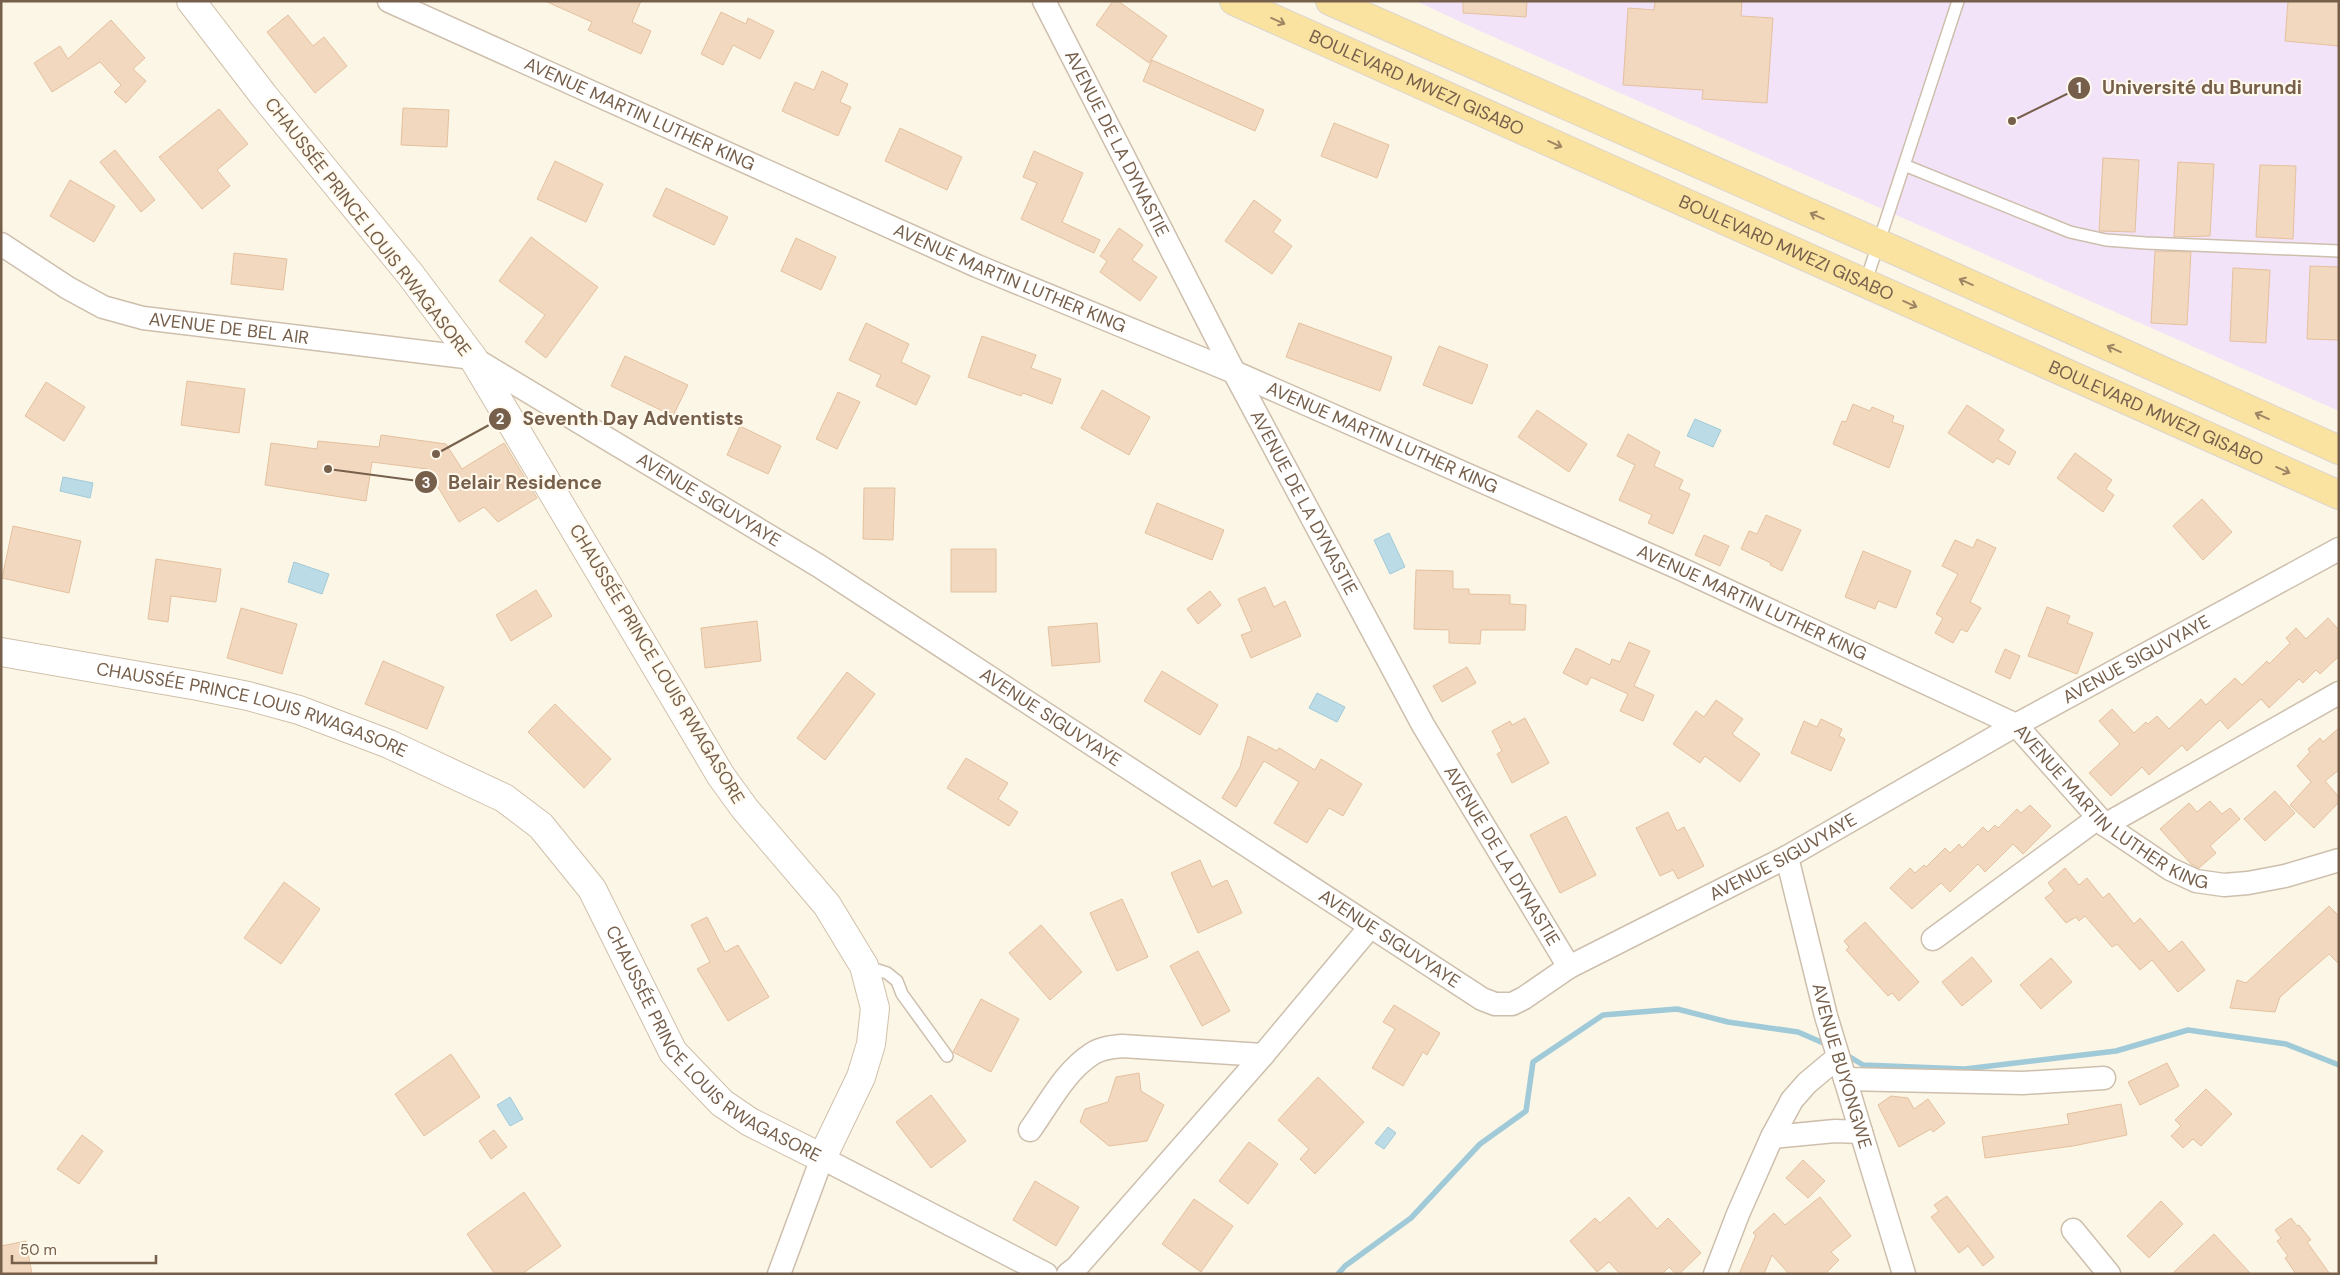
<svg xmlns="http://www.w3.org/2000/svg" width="2340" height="1275" viewBox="0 0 2340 1275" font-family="'DM Sans',sans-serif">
<rect width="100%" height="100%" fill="#fcf6e7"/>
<!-- education -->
<path fill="#f3e3f9" d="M1416,1H2339V411L1480,31Z"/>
<!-- water -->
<path fill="#bbdbe6" stroke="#a1cad8" d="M1695,419L1721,430L1713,447L1687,436Z
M63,477L93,483L90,498L60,491Z
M1389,533L1405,567L1390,574L1374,540Z
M294,562L329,574L322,594L288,582Z
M1317,693L1345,707L1337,722L1309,708Z
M510,1097L523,1119L510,1126L497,1105Z
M1388,1127L1396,1133L1384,1149L1375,1143Z"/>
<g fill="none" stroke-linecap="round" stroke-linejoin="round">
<!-- stream -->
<path stroke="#a1cad8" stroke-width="5.5" d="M1845,1054L1863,1065L1965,1069L2116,1051L2188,1030L2286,1044L2339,1065
M1338,1274L1345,1266L1411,1218L1480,1144L1526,1111L1533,1062L1603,1015L1677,1009L1728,1022L1798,1032L1828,1045"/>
</g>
<!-- building -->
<path fill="#f2d8be" stroke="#e4c19f" d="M545,1H641L632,22L651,31L641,54L588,30L592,22Z
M1113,1H1118L1167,36L1149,63L1096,25Z
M1463,1H1527L1526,17L1463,13Z
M1655,1H1742L1741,16L1773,18L1767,103L1702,99L1703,90L1623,85L1628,8L1654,10Z
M2288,1H2339V46L2285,41Z
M721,12L746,24L748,18L774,31L760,59L733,45L723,65L701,54Z
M288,15L313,46L324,37L347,66L315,93L267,32Z
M111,20L145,58L133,69L146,81L126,103L114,92L121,85L100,62L52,92L34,63L60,46L68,59Z
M1152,60L1264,110L1255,131L1143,81Z
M822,71L848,84L840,102L851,107L838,136L782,111L795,82L814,90Z
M403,108L449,110L447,147L401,145Z
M219,109L248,144L217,170L230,186L202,209L159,157Z
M1334,123L1389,145L1377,178L1321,156Z
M900,128L962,157L947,190L885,161Z
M115,150L155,200L141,212L100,162Z
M1034,151L1083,173L1062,222L1100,240L1094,253L1021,219L1037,183L1023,177Z
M2103,158L2139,160L2135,232L2099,231Z
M555,161L603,184L586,222L537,199Z
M2178,162L2214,164L2210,236L2174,237Z
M2260,165L2296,166L2293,239L2256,237Z
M70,180L115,206L94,242L50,216Z
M666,188L728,217L714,245L653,216Z
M1254,200L1281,220L1273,232L1292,246L1272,274L1225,241Z
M1119,228L1143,245L1132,260L1157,277L1140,301L1100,272L1107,261L1100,256Z
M531,237L598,287L546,358L525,342L545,315L499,281Z
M796,238L836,257L821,290L781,271Z
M2155,251L2191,252L2187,325L2151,323Z
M234,253L287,259L283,290L231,284Z
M2310,266L2339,267V340L2307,339Z
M2233,268L2270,270L2266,343L2230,341Z
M866,323L909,344L901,362L930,376L916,405L876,386L881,375L849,360Z
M1299,323L1392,357L1380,391L1286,357Z
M982,336L1036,355L1031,368L1061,379L1052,404L1023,393L1021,396L968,377Z
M1439,346L1488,365L1472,404L1423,385Z
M625,356L688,385L673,416L611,386Z
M187,381L245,389L239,433L181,425Z
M46,382L85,407L64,441L25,416Z
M1102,390L1150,417L1129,455L1081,428Z
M838,392L860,402L837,449L816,439Z
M1853,404L1870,411L1872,407L1894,416L1892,422L1904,426L1889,468L1833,444L1842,421L1846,422Z
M1967,405L2004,430L1998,440L2016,452L2009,465L1997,458L1993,463L1948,433Z
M1537,410L1587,444L1569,472L1518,437Z
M740,426L781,446L768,474L727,455Z
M1628,434L1660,452L1654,466L1683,480L1679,489L1690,494L1673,534L1648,523L1652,515L1619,500L1635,465L1617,456Z
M381,435L446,444L462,469L504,443L537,498L498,522L484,507L459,522L427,469L372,462L366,501L265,485L271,443L317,449L318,441L379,447Z
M2075,453L2112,480L2106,489L2114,495L2103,512L2057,478Z
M864,488H895L893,540L863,539Z
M2202,499L2232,532L2203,560L2173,526Z
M1157,503L1224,530L1212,560L1145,533Z
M1766,515L1801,530L1782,571L1770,565L1771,563L1741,549L1749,531L1757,534Z
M13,526L81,541L69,593L2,578Z
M1704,535L1729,546L1720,566L1695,555Z
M1977,539L1996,548L1970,602L1981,608L1967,632L1961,629L1953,643L1935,633L1943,618L1936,614L1958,574L1942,566L1955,540L1973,548Z
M951,549H996V592H951Z
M1863,551L1911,571L1896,608L1878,601L1875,609L1845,597Z
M156,559L221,569L216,602L171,596L168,622L148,619Z
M1416,570L1453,571V589H1469V594L1510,595V604L1526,605L1525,630H1481L1480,644L1449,643V630L1414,629Z
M1265,587L1274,607L1285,601L1301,636L1251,658L1241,635L1252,631L1238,599Z
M536,590L552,616L511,641L496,615Z
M1210,591L1221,605L1198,624L1187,609Z
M2047,607L2070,616L2067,623L2093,633L2077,674L2028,656Z
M241,608L297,624L282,674L227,658Z
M2328,618L2339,630V656L2320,674L2316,670L2303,683L2299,679L2269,708L2261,699L2228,729L2220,720L2187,751L2182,745L2149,775L2142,767L2111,796L2089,773L2120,744L2099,721L2112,709L2134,733L2146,722L2148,724L2157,716L2169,729L2201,699L2206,705L2235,678L2242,685L2267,661L2269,664L2290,643L2286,638L2296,628L2306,639Z
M757,621L761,661L705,668L701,628Z
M1097,623L1100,662L1052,666L1048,627Z
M1629,642L1650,651L1634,686L1654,695L1643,721L1620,711L1628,694L1591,677L1587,685L1563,673L1576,648L1610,665L1612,659L1620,662Z
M2005,649L2020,656L2010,679L1995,672Z
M383,661L444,687L427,729L365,704Z
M1467,667L1476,683L1442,702L1433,686Z
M1162,671L1218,705L1200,735L1144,701Z
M847,672L875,694L825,760L797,738Z
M1716,700L1743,719L1732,734L1760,754L1740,782L1705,756L1700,763L1673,744L1696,711L1704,717Z
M555,704L611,759L584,788L528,732Z
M1525,718L1549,763L1512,783L1497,754L1502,751L1492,731L1510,721L1512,725Z
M1821,719L1842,729L1839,736L1845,739L1831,771L1791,753L1804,721L1817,727Z
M2339,728V770L2325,781L2339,797V802L2314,828L2290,805L2311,782L2297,766L2310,752L2308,749L2320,738L2323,742Z
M1248,736L1277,751L1279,748L1315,770L1321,759L1362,784L1343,816L1329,808L1307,843L1274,823L1299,782L1264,761L1236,807L1222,798L1240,767Z
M966,758L1008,783L998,799L1018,812L1009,826L947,788Z
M2275,791L2295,813L2265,841L2244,819Z
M2210,801L2222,814L2230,808L2240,819L2210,846L2216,853L2199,868L2191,864L2160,829L2189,803L2197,812Z
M2030,805L2051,826L2023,854L2013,844L1985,872L1978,864L1950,892L1941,883L1912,909L1890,888L1910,868L1915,873L1924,865L1926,867L1945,848L1950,853L1959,844L1962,848L1983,827L1988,832L1995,825L1998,828L2017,809L2021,813Z
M1668,812L1677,831L1684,827L1704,866L1678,879L1673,870L1660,876L1636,828Z
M1566,816L1596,875L1560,893L1530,835Z
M1200,860L1212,887L1227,880L1242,913L1198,933L1171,873Z
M2065,868L2079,885L2087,878L2103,898L2109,893L2134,924L2140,918L2169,952L2182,941L2205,970L2178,992L2152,960L2140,970L2117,944L2112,947L2085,916L2079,921L2076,917L2066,923L2045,898L2054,891L2048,883Z
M284,882L320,909L281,964L244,938Z
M1122,899L1148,957L1117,971L1090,913Z
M2329,906L2339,916V964L2329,954L2280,997L2275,1012L2230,1008L2237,980L2246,983Z
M707,917L725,952L738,945L769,997L728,1021L697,969L710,962L691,925Z
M1865,922L1919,982L1899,1001L1892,993L1888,996L1846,950L1849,947L1844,941Z
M1041,925L1082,972L1050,1000L1009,953Z
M1198,951L1230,1011L1202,1026L1170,966Z
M1972,957L1992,981L1962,1006L1942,982Z
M2051,958L2072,982L2041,1009L2020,985Z
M981,999L1019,1019L991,1072L953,1052Z
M1394,1005L1440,1033L1427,1055L1423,1052L1403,1086L1372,1068L1395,1029L1383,1022Z
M451,1054L480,1097L424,1136L395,1094Z
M2167,1063L2179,1086L2140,1105L2128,1082Z
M1139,1073L1141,1091L1164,1105L1147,1141L1109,1146L1080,1122L1085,1109L1108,1102L1116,1077Z
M1318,1077L1364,1122L1315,1174L1300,1159L1309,1149L1278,1120Z
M2206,1089L2232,1114L2201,1146L2193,1139L2183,1148L2171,1136L2181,1126L2175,1120Z
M931,1095L966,1141L931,1168L896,1122Z
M1891,1096L1908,1098L1914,1109L1928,1099L1945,1123L1933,1132L1931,1129L1899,1147L1878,1105Z
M2121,1104L2127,1135L2073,1146L1985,1158L1982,1137L2069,1124L2067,1114Z
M494,1130L507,1147L491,1159L479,1141Z
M82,1135L103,1151L79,1184L57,1169Z
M1249,1142L1278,1164L1248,1204L1219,1181Z
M1803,1160L1825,1181L1808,1198L1786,1178Z
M1035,1181L1079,1207L1056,1246L1013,1220Z
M524,1192L561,1246L522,1274H495L467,1234Z
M1947,1196L1994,1257L1983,1266L1968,1246L1959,1253L1931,1217L1939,1211L1934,1205Z
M1629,1197L1657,1229L1668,1218L1701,1253L1679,1274H1676L1669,1267L1662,1274H1620L1609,1262L1597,1272L1570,1241L1595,1218L1600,1223Z
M1820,1197L1851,1236L1831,1252L1839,1260L1825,1274H1789L1772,1255L1764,1274H1739L1756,1235L1753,1233L1774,1213L1785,1225Z
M1194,1199L1233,1226L1201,1272L1162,1244Z
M2161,1201L2183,1224L2149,1258L2127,1236Z
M2291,1218L2297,1226L2299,1225L2311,1240L2307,1242L2330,1274H2296L2285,1258L2288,1256L2277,1241L2281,1238L2275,1230Z
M2214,1234L2251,1274H2172Z
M26,1241L32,1274H1V1246Z"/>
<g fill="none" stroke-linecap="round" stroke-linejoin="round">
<defs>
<path id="lane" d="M1904,165L2070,232L2106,240L2146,243L2339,251
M1865,284L1958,1
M865,966L887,973L897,981L902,994L947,1056"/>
<g id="street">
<path id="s1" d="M389,1L977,266L1234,372L1681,569L2016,725L2105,825L2170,869L2196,881L2224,885L2248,883L2285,876L2339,860"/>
<path id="s2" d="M1044,1L1234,372L1423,725L1569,967"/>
<path id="s3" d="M1,244L68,288L103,307L143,318L473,358L819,566L1482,999L1495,1004H1512L1524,998L1569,967L1787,857L2016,725L2339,549"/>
<path d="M2105,825L2339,693"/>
<path id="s4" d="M1787,857L1826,1016L1904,1274"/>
<path d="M1933,939L2098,818"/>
<path d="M1845,1079L2023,1083L2104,1078"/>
<path d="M1030,1130C1048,1105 1065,1071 1092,1054C1100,1048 1111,1047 1122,1046L1263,1055"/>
<path d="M1772,1137L1835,1131L1861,1132"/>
<path d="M2073,1230L2109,1274"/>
<path d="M779,1274L822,1158L1046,1274"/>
<path d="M1068,1274L1076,1268L1263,1055L1370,927"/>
<path d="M1715,1274L1738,1214L1772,1137L1792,1100L1807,1083L1838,1057"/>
</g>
<g id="secondary">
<path id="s5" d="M1,652L198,686L248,696L299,710L389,744L504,798L541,826L592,889L673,1052L722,1103L750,1122L822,1158L861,1077L871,1044L875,1008L864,966L827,905L745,809L721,776L473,358L410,274L264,96L191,1"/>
</g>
<g id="primary">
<path id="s6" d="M1234,1L2339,495"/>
<path d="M1330,1L1903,254L2339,450"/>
</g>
</defs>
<!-- lane casing -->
<use href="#lane" stroke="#cebfad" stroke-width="14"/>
<!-- street casing -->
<use href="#street" stroke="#cebfad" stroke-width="25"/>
<!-- secondary casing -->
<use href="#secondary" stroke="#d1c0aa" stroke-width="30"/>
<!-- primary casing -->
<use href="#primary" stroke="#dbd5d0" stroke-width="30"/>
<!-- lane -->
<use href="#lane" stroke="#fff" stroke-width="11"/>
<!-- street -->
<use href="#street" stroke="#fff" stroke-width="22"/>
<!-- secondary -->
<use href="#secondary" stroke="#fff" stroke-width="28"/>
<!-- primary -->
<use href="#primary" stroke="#fae2a0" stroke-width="28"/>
</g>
<!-- one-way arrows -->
<defs><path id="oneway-shaft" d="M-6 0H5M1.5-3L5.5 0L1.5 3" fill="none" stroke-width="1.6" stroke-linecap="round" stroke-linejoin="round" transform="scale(1.25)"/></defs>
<g stroke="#9e8664">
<use href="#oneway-shaft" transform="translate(1278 21) rotate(24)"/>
<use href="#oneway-shaft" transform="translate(1555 144) rotate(24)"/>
<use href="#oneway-shaft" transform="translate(1817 216) rotate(-156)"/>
<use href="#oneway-shaft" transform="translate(1966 282) rotate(-156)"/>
<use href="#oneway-shaft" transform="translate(1910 304) rotate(24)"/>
<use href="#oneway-shaft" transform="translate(2114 349) rotate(-156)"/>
<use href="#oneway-shaft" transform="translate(2262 416) rotate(-156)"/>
<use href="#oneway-shaft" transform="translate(2283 470) rotate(24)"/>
</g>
<g text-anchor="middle" stroke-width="4" stroke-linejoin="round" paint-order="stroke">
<!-- street labels -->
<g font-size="18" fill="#765f4b" stroke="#fffaed">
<text dy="6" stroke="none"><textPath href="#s6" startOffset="200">BOULEVARD MWEZI GISABO</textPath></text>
<text dy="6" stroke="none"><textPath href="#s1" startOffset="275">AVENUE MARTIN LUTHER KING</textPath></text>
<text dy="6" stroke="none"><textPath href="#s2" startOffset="160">AVENUE DE LA DYNASTIE</textPath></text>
<text transform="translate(368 227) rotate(52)" y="6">CHAUSSÉE PRINCE LOUIS RWAGASORE</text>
<text dy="6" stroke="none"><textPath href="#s6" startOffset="605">BOULEVARD MWEZI GISABO</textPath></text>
<text dy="6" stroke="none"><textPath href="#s1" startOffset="680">AVENUE MARTIN LUTHER KING</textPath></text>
<text dy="6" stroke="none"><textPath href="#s3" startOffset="248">AVENUE DE BEL AIR</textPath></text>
<text dy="6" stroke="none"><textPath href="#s6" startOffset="1010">BOULEVARD MWEZI GISABO</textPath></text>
<text dy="6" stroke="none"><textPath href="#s1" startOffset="1085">AVENUE MARTIN LUTHER KING</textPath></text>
<text dy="6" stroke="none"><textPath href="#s3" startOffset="769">AVENUE SIGUVYAYE</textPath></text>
<text dy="6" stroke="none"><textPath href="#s2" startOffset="565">AVENUE DE LA DYNASTIE</textPath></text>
<text dy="6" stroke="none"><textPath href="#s1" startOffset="1490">AVENUE MARTIN LUTHER KING</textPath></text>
<text dy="6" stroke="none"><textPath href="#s3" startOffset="2434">AVENUE SIGUVYAYE</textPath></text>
<text transform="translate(657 664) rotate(59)" y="6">CHAUSSÉE PRINCE LOUIS RWAGASORE</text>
<text dy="6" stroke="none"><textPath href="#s5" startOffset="258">CHAUSSÉE PRINCE LOUIS RWAGASORE</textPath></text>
<text dy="6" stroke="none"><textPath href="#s3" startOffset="1174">AVENUE SIGUVYAYE</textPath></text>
<text dy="6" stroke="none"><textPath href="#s1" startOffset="1909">AVENUE MARTIN LUTHER KING</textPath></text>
<text dy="6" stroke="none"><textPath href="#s2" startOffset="970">AVENUE DE LA DYNASTIE</textPath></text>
<text dy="6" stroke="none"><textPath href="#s3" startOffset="2029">AVENUE SIGUVYAYE</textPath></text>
<text dy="6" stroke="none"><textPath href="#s3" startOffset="1579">AVENUE SIGUVYAYE</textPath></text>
<text dy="6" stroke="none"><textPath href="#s5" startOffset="858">CHAUSSÉE PRINCE LOUIS RWAGASORE</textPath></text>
<text dy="6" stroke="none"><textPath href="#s4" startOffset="216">AVENUE BUYONGWE</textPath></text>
</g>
</g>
<!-- callouts -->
<path fill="none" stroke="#765f4b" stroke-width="2" d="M2012 121L2079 88M436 454L500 419M328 469L426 482"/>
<g fill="#765f4b" stroke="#fffaed" stroke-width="2">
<circle cx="2012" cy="121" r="5"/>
<circle cx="436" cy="454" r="5"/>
<circle cx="328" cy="469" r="5"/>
<circle cx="2079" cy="88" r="12"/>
<circle cx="500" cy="419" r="12"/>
<circle cx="426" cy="482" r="12"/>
</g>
<g font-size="15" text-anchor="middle" font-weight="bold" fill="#fff">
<text x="2079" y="93">1</text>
<text x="500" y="424">2</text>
<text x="426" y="488">3</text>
</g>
<g font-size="19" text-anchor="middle" font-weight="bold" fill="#765f4b" stroke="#fffaed" stroke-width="4" stroke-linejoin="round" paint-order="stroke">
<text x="2202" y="94">Université du Burundi</text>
<text x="633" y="425">Seventh Day Adventists</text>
<text x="525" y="489">Belair Residence</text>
</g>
<!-- border -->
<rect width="2340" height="1275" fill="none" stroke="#765f4b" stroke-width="5"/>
<!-- scale -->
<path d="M12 1255v8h144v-8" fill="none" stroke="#765f4b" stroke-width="2.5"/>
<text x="20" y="1255" font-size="15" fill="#765f4b" stroke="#fffaed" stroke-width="4" paint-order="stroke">50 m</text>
</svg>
